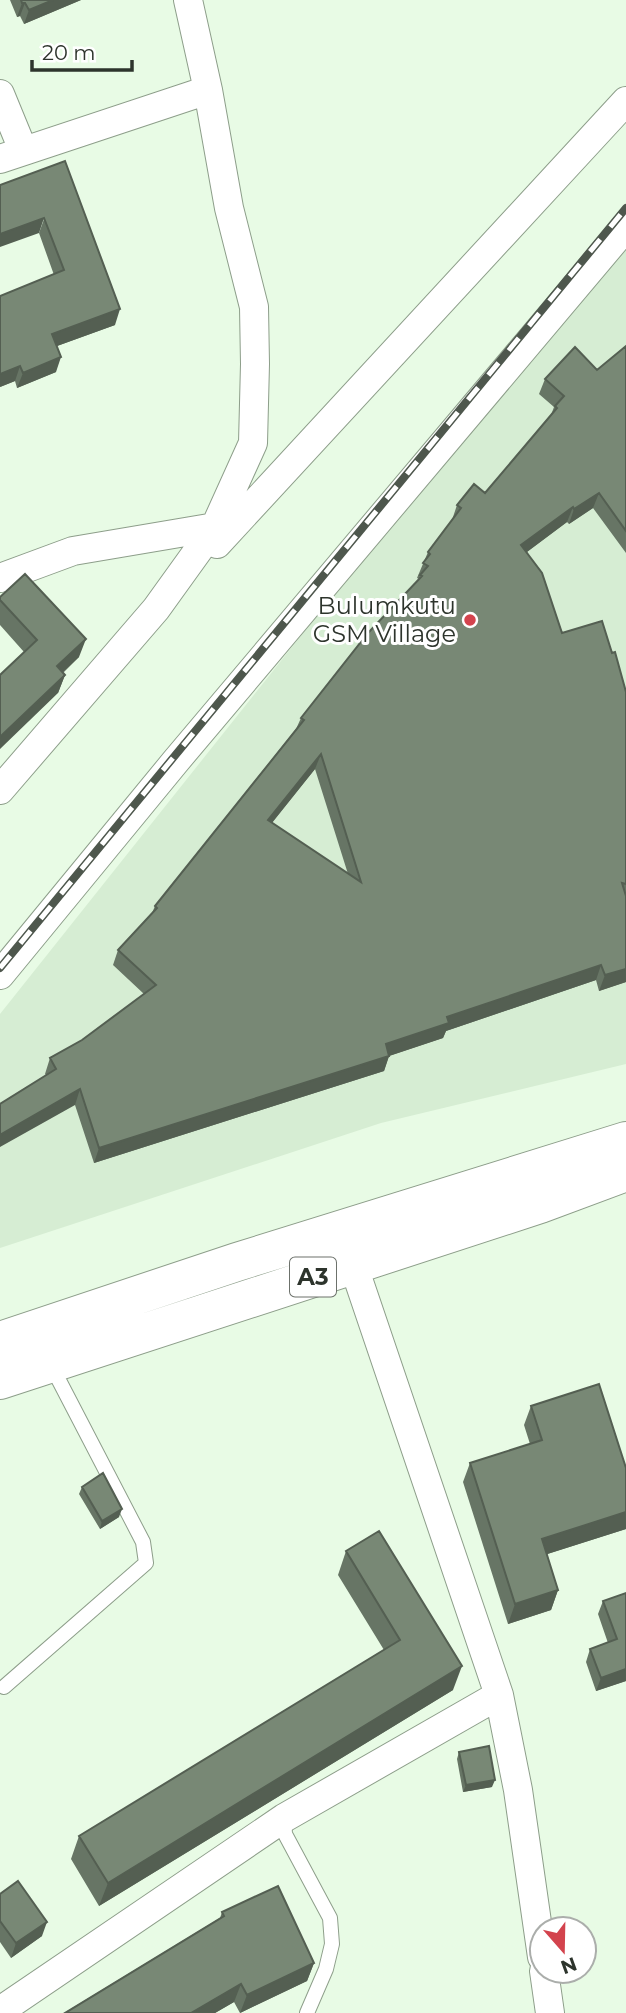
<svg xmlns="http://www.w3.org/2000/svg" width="626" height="2013" viewBox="0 0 626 2013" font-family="Montserrat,sans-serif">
<rect width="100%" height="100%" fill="#e8fbe5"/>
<!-- built -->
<path fill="#d6edd3" d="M626,227V1064L381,1123L0,1248V1014Z"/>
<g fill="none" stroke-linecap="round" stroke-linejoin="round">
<defs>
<path id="service" d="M4,1687L146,1563L143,1542L51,1365
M284,1818L285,1834L330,1918L332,1944L326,1969L307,2013"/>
<path id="minor" d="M0,94L23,150
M0,159L208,90
M217,544L626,101
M0,578L73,551L215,527
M0,790L156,609L215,527L253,443L255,364L254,307L229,208L208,90L188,0
M0,975L175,762L626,227
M353,1264L499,1695L518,1790L542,1957
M544,1971L550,2013
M0,2011L284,1818L499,1695"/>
<path id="trunk" d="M0,1341L237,1262L626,1141
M0,1380L540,1204L626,1172"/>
</defs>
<!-- service casing -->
<use href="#service" stroke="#8d9e8a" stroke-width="16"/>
<!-- minor casing -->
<use href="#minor" stroke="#8d9e8a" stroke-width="30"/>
<!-- trunk casing -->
<use href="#trunk" stroke="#8d9e8a" stroke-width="40"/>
<!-- service -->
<use href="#service" stroke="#fff" stroke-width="14"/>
<!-- minor -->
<use href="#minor" stroke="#fff" stroke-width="28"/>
<!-- trunk -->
<use href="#trunk" stroke="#fff" stroke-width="38"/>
<defs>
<path id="rail" d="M0,968L626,208"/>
</defs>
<!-- rail casing -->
<use href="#rail" stroke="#4e574d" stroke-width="8"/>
<!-- rail -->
<use href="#rail" stroke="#fff" stroke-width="5" stroke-dasharray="16" stroke-linecap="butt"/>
</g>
<!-- wall -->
<path fill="#677565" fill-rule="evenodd" d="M10,0H81L24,24L20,16L17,17Z
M65,161L115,325L57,346L56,372L17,388L15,381L0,387L54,275L39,233Z
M626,346V553L593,508L569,524L567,522L527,552L562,633L612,653L626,692V982L599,991L596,980L446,1031L443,1038L389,1056L384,1071L94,1163L75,1105L45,1074L50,1058L82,1040L144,994L113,965L118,950L152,913L155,906L296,729L301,718L419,579L417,578L428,552L452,520L457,505L485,493L551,415L554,407L539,394L545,379L597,370ZM315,769L348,874L272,823Z
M0,600L79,657L63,673L65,675L58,693L24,652L0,625Z
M531,1406L626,1468V1529L547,1554L558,1590L551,1610L508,1624L463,1482L470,1463L530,1444L524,1425Z
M82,1487L119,1517L100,1529L79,1494Z
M346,1551L453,1690L99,1906L71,1859L79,1836L384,1650L338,1575Z
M626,1593V1681L596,1691L586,1662L590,1649L608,1643L598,1614L603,1601Z
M459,1752L492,1787L463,1792L457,1759Z
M0,1894L42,1936L11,1958L0,1942Z
M222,1912L314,1963L307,1981L240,2013L234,2002L215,2013H64L220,1918Z"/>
<!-- shaded-wall -->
<path fill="#545f52" d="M53,0H81L24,24L29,10Z
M22,3H25L20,16L17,17Z
M44,218L39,233L0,247V234Z
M120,309L115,325L46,350L52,334Z
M61,357L56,372L17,388L23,373Z
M20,366L15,381L0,387V374Z
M599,493L593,508L569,524L574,509Z
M573,507L567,522L516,560L521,545Z
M86,639L79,657L50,684L57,666Z
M65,675L58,693L0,749V737Z
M321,754L315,769L262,835L268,820Z
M601,965L596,980L446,1031L443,1038L389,1056L384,1071L94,1163L99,1148L386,1044L447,1017Z
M626,969V982L599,991L605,975Z
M80,1089L75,1105L0,1147V1135Z
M122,1509L119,1517L100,1529L102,1521Z
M626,1512V1529L535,1558L542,1539Z
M558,1590L551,1610L508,1624L515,1604Z
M462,1666L453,1690L99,1906L108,1883Z
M626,1669V1681L596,1691L601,1678Z
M495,1780L492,1787L463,1792L466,1785Z
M47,1922L42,1936L11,1958L16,1943Z
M314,1963L307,1981L240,2013L247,1995Z
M241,1984L234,2002L215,2013H191Z"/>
<!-- building -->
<path fill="#788875" stroke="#545f52" stroke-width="2" fill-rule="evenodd" d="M21,0H53L29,10L25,3H22Z
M65,161L120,309L52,334L61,357L23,373L20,366L0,374V296L64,270L44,218L0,234V185Z
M626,346V531L599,493L574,509L573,507L521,545L542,573L562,633L602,621L612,653L615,652L626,692V884L622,883L626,896V969L605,975L601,965L447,1017L449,1023L386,1044L389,1056L99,1148L80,1089L0,1135V1104L56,1069L50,1058L82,1040L156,985L118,950L157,908L155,906L304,720L301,718L368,633L422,576L420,575L428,566L423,563L430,554L428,552L461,508L457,505L474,484L485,493L557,408L555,406L564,396L545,379L575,347L597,370ZM321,754L361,882L268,820Z
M25,574L86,639L57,666L65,675L0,737V675L37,640L0,600V597Z
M599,1384L626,1468V1512L542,1539L558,1590L515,1604L470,1463L542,1440L531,1406Z
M103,1473L122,1509L102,1521L82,1487Z
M379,1531L462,1666L108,1883L79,1836L400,1640L346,1551Z
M626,1593V1669L601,1678L590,1649L617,1639L603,1601Z
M489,1746L495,1780L466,1785L459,1752Z
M18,1881L47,1922L16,1943L0,1921V1894Z
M278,1886L314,1963L247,1995L241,1984L191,2013H65L224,1916L222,1912Z"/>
<!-- markers -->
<circle fill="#d3434d" stroke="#fff" stroke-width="2.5" cx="470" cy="620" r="7"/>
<g text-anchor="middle" stroke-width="6" stroke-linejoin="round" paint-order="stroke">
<!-- shield labels -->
<rect fill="#fff" stroke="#6c716b" stroke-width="2" x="290" y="1257.5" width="46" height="39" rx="5"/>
<g font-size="23" font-weight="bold" fill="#2d342c">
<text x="313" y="1285">A3</text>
</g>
<!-- poi labels -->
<g font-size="24" fill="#2d342c" stroke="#fff" text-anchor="end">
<text x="456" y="614">Bulumkutu<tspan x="456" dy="28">GSM Village</tspan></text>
</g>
</g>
<!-- north arrow -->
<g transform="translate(563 1950) rotate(160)"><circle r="33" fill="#ffffff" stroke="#abaeab" stroke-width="2"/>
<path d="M0-5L12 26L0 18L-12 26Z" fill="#d3434d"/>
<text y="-10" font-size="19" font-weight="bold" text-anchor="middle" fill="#2d342c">N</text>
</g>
<!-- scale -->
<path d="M32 60v10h100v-10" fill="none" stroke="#2d342c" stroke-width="3.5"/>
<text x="42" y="60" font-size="21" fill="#2d342c" stroke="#ffffff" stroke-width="5" paint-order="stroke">20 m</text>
</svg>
